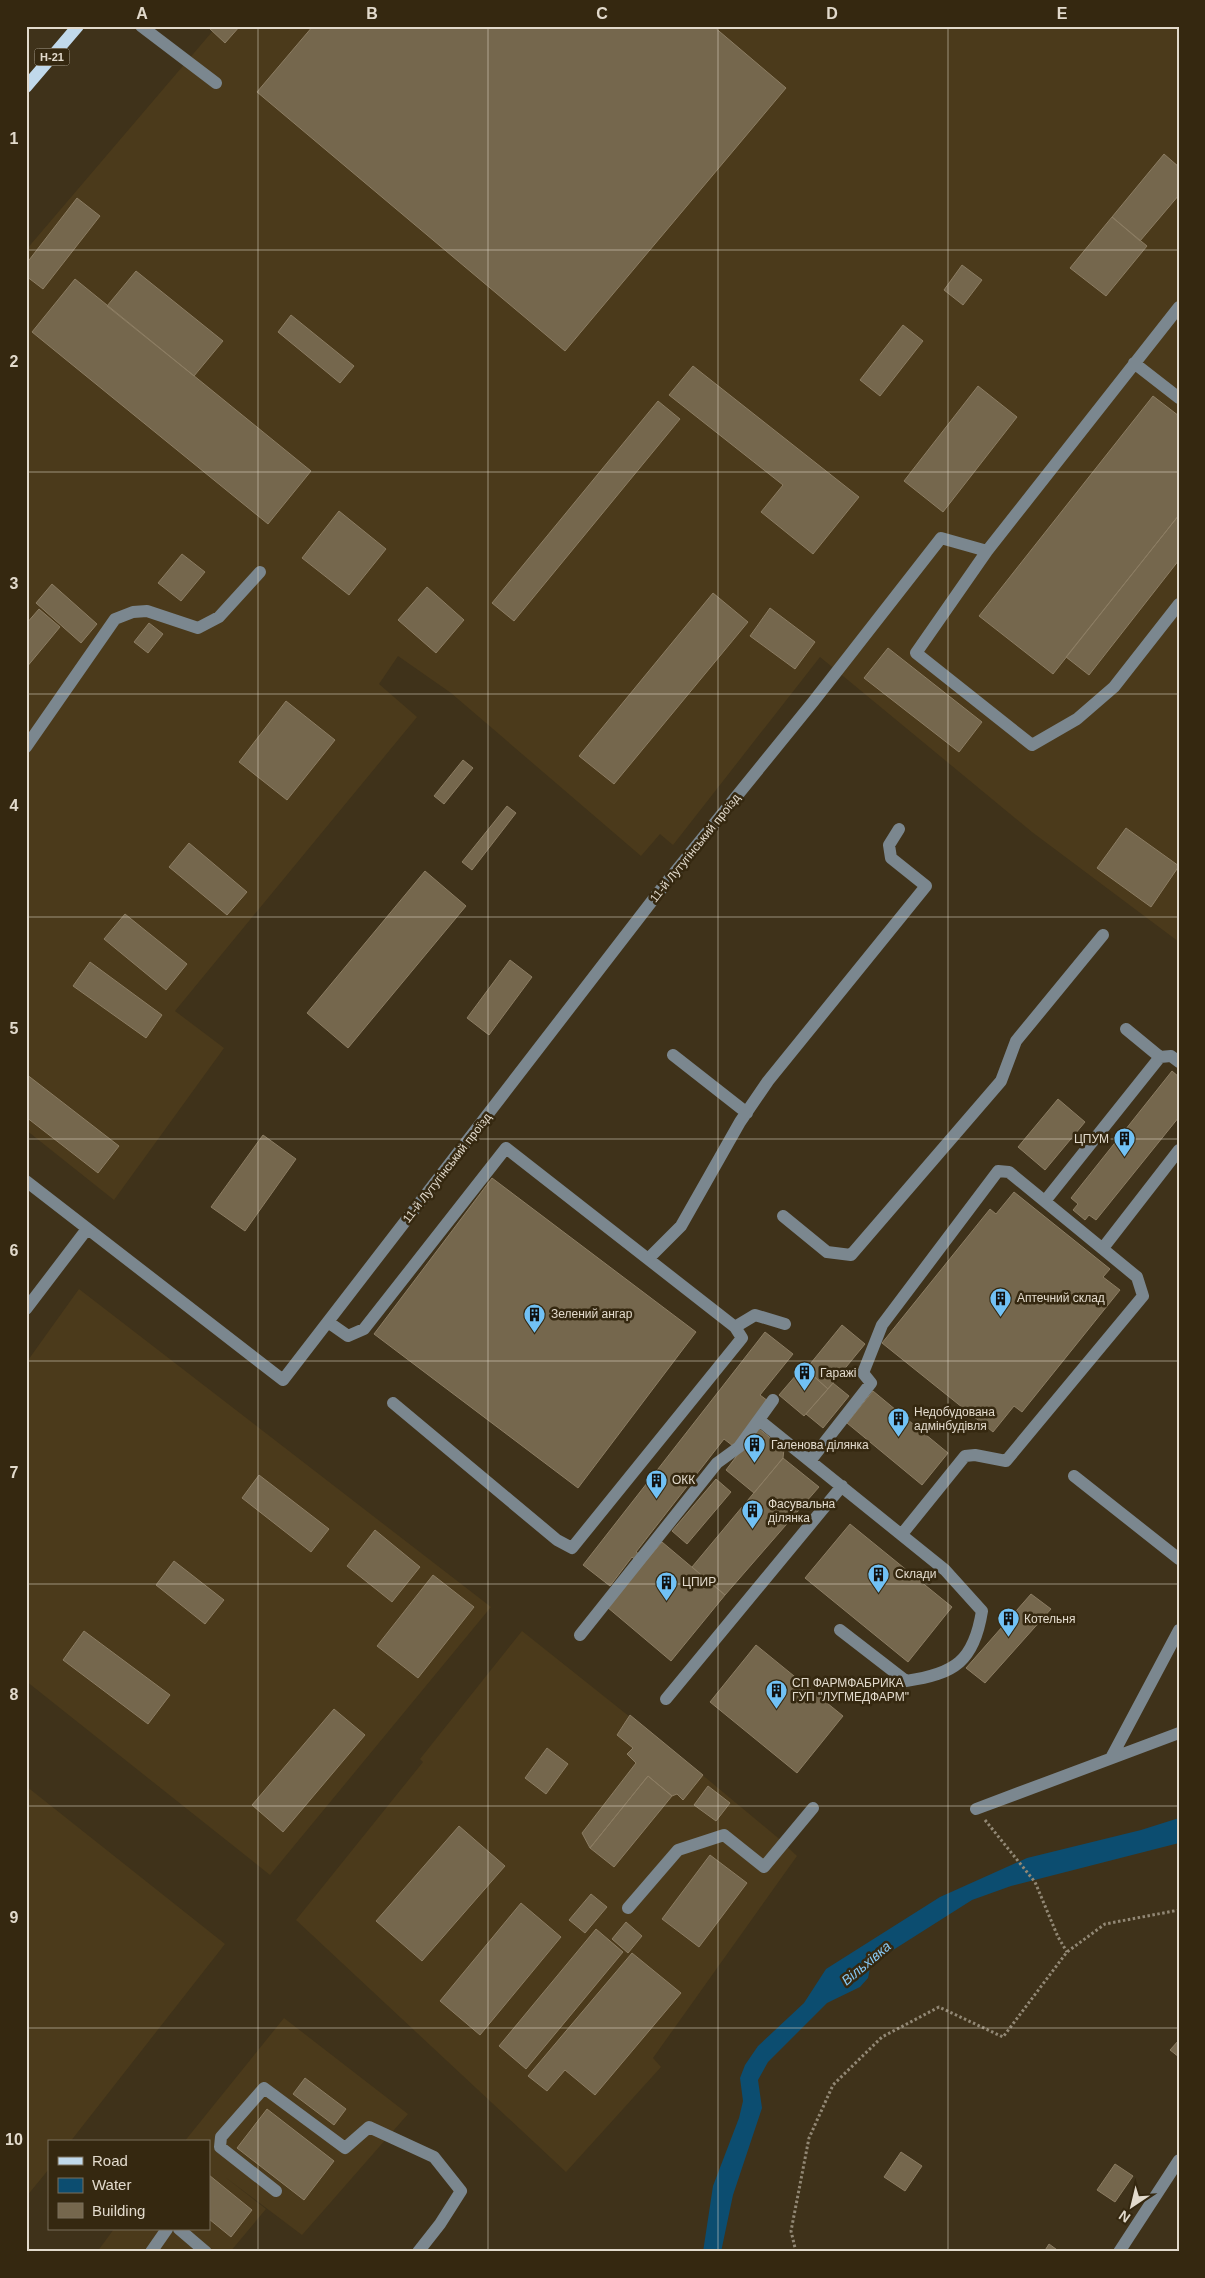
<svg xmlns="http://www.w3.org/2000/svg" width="1205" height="2278" viewBox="0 0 1205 2278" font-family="Helvetica,sans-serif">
<rect width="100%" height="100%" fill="#3f321a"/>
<!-- built -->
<path fill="#4b3a1b" d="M217,26H1179V942L1032,832L820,657L673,845L660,834L641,856L451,693L398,656L379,684L417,717L175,1011L224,1048L114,1200L26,1130V250Z
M79,1289L491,1607L270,1875L26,1681V1363Z
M522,1631L694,1768L777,1837L797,1856L653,2058L661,2067L566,2172L296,1920L423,1762L420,1759Z
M26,1786L225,1944L70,2142H49V2169L26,2197Z
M284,2018L408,2114L302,2235L225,2177L266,2209L230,2252H97L114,2229H209V2142H184Z"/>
<!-- water -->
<path fill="#0c4d70" d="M1179,1818V1843L1011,1886L972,1900L871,1964L868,1978L860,1987L827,2003L768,2062L758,2080L762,2108L733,2195L721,2252H703L713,2186L739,2118L743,2101L740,2078L745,2065L758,2046L804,2003L826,1969L940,1897L1027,1858L1141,1830Z"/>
<!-- building -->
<path fill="#75674d" stroke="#8c7d63" d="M213,26H240L225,43L210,29Z
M313,26H713L786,88L565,351L257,92Z
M1164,154L1179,167V195L1140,241L1112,217Z
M77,198L100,216L43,289L26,276V264Z
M1112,217L1147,246L1106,296L1070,268Z
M962,265L982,280L963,305L944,290Z
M136,271L223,341L194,376L107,306Z
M75,279L311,471L268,524L32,332Z
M291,315L354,366L340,383L278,332Z
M903,325L923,341L880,396L860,380Z
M693,366L859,497L813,554L761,512L783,485L669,395Z
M978,386L1017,417L943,512L904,481Z
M1153,396L1179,416V515L1053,674L979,616Z
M658,401L680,419L514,621L492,603Z
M339,511L386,549L349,595L302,558Z
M1179,515V560L1089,675L1066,657Z
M182,554L205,572L181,601L158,583Z
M52,584L97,624L81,643L36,603Z
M427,587L464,620L436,653L398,620Z
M713,593L748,622L614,784L579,756Z
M770,608L815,642L795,669L750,636Z
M39,609L60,627L26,668V624Z
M149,623L163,634L148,653L134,642Z
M888,648L982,722L959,752L864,678Z
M286,701L335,740L287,800L239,762Z
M463,760L473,768L444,804L434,796Z
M507,806L516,813L472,870L462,862Z
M1126,828L1179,866L1151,907L1097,868Z
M189,843L247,892L227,915L169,867Z
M425,871L466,906L348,1048L307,1013Z
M125,914L187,964L166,990L104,939Z
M510,960L532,977L489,1035L467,1018Z
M90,962L162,1015L146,1038L73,986Z
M1172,1071L1179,1077V1117L1096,1220L1089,1215L1085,1220L1073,1210L1078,1204L1071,1198Z
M26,1074L119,1146L98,1173L26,1117Z
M1058,1099L1085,1122L1045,1170L1018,1147Z
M263,1135L296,1159L245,1231L211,1207Z
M492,1178L696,1332L578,1488L374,1334Z
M1014,1192L1110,1269L1103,1277L1120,1290L1022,1412L1014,1406L993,1432L882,1343L990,1209L996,1214Z
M842,1325L865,1344L828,1389L806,1369Z
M765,1332L793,1354L760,1395L768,1401L733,1446L724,1439L636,1552L646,1559L641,1565L632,1557L610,1586L583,1565Z
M803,1367L828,1389L804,1416L779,1395Z
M833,1383L849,1396L823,1428L806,1414Z
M873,1391L948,1453L922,1485L847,1423Z
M758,1428L784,1449L783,1458L754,1493L726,1470Z
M783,1458L819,1487L725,1595L692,1567Z
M259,1475L329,1529L311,1552L242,1498Z
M716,1479L731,1492L687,1544L672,1531Z
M850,1524L952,1607L908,1662L805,1578Z
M375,1530L420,1567L392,1602L347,1566Z
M662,1542L725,1595L671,1661L607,1607Z
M174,1561L224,1600L205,1624L156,1585Z
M433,1575L474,1607L418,1678L377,1646Z
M1031,1594L1051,1609L985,1683L966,1668Z
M84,1631L170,1695L148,1724L63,1660Z
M756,1645L843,1716L797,1773L710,1702Z
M334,1709L365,1735L283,1832L252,1805Z
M630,1715L703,1775L683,1800L677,1794L672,1796L648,1776L590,1848L582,1833L636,1763L627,1754L633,1748L617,1735Z
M547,1748L568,1764L546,1794L525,1778Z
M648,1776L672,1796L614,1867L590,1848Z
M708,1786L730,1803L716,1821L694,1805Z
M459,1826L505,1866L422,1961L376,1921Z
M710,1855L747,1883L699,1947L662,1919Z
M591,1894L607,1907L585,1933L569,1920Z
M521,1903L561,1937L480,2035L440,2001Z
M626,1922L642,1936L628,1953L612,1939Z
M596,1929L623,1952L526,2069L499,2046Z
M632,1953L681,1993L595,2095L565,2070L547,2091L528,2076Z
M1179,2040V2057L1170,2050Z
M305,2078L346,2109L334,2125L293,2094Z
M267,2109L334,2161L304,2200L237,2148Z
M901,2152L922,2166L905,2191L884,2177Z
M1115,2164L1133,2176L1115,2202L1097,2190Z
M209,2175L252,2210L231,2237L209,2219Z
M1049,2244L1060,2252H1044Z"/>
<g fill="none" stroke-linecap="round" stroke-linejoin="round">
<!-- path -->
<path stroke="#928875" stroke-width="3" stroke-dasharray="2.5 2.5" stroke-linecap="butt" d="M985,1820L1035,1882L1058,1937L1067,1952
M796,2252L791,2231L809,2138L833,2085L882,2037L939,2007L1003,2037L1067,1952L1105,1924L1179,1910"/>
<!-- minor -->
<path stroke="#7b878f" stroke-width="12" d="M141,26L216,83
M1134,363L1179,398
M987,551L916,653L1032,745L1077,719L1114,687L1179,604
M26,747L115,619L133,612L147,611L198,628L219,617L260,572
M1126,1029L1160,1057
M673,1055L747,1113
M26,1181L283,1380L662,888L813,702L941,538L987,551L1179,307
M1045,1201L1160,1057L1171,1056L1179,1062
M783,1216L827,1252L851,1255L1001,1081L1016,1041L1103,935
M1103,1248L1179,1150
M648,1259L681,1226L740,1122L768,1081L926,886L891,858L889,845L899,829
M26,1309L87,1229
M328,1322L348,1336L364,1329L506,1148L735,1327L742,1338L572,1548L557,1540L393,1403
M735,1327L755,1315L785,1324
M759,1420L945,1570L982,1611C974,1661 955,1674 906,1681L840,1630
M810,1461L871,1383L863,1373L882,1325L998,1171L1009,1172L1137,1277L1143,1296L1006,1461L975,1455L965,1456L902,1534
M1074,1476L1179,1559
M580,1635L717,1463L739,1447L773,1400
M666,1699L842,1486
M1111,1758L1179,1630
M976,1809L1179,1733
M628,1908L678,1850L724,1835L764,1867L813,1808
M276,2191L220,2147L221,2137L264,2088L345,2148L369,2127L434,2157L461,2191L440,2224L418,2252
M179,2229L206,2252
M151,2252L167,2229
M1119,2252L1179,2160"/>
<!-- major -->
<path stroke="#c1d9eb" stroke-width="12" d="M26,87L78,26"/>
</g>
<!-- grid -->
<path fill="none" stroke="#e2dacc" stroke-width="1" stroke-opacity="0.55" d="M258,26V2252M488,26V2252M718,26V2252M948,26V2252M26,250H1179M26,472H1179M26,694H1179M26,917H1179M26,1139H1179M26,1361H1179M26,1584H1179M26,1806H1179M26,2028H1179"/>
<!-- icons -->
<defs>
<symbol id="building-pin" viewBox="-11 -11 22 30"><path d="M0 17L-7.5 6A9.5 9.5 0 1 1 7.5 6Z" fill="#71c1f5" stroke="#352810"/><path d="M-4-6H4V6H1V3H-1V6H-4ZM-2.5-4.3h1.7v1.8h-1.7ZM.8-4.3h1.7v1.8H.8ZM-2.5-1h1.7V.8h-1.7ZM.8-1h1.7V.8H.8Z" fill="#111"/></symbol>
</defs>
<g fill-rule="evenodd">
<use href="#building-pin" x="1112" y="1126" width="25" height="34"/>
<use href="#building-pin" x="988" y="1286" width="25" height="34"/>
<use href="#building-pin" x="522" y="1302" width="25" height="34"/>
<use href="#building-pin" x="792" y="1360" width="25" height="34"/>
<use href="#building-pin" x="886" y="1406" width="25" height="34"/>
<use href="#building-pin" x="742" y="1432" width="25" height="34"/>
<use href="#building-pin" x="644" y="1468" width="25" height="34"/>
<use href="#building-pin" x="740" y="1498" width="25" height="34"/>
<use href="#building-pin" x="866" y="1562" width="25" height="34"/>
<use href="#building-pin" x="654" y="1570" width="25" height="34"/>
<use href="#building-pin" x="996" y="1606" width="25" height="34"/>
<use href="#building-pin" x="764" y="1678" width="25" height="34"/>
</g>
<g text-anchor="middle" stroke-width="5" stroke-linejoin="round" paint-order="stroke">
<!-- shield labels -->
<rect fill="#352810" stroke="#aea594" stroke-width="1" x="34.5" y="48.5" width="35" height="17" rx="4"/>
<g font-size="11" font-weight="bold" fill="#e2dacc">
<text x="52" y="61">Н-21</text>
</g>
<!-- street labels -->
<g font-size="12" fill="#e2dacc" stroke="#352810">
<text transform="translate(695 848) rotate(-51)" y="4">11-й Лутугінський проїзд</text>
<text transform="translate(447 1168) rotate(-52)" y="4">11-й Лутугінський проїзд</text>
</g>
<!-- poi labels -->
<g font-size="12" fill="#e2dacc" stroke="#352810" text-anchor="start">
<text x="1109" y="1143" text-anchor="end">ЦПУМ</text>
<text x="1017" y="1302">Аптечний склад</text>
<text x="551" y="1318">Зелений ангар</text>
<text x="820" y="1377">Гаражі</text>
<text x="914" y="1416">Недобудована<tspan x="914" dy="14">адмінбудівля</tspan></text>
<text x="771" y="1449">Галенова ділянка</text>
<text x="672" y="1484">ОКК</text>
<text x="768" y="1508">Фасувальна<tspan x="768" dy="14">ділянка</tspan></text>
<text x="895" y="1578">Склади</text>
<text x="682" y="1586">ЦПИР</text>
<text x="1024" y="1623">Котельня</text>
<text x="792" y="1687">СП ФАРМФАБРИКА<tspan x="792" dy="14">ГУП "ЛУГМЕДФАРМ"</tspan></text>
</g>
<!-- water labels -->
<g font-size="14" font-style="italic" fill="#87c8f4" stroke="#352810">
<text transform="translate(866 1963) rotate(-40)" y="5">Вільхівка</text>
</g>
</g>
<!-- border -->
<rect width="1205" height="2278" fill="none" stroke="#352810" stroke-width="55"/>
<!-- legend -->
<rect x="48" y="2140" width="162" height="90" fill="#352810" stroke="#7a6f5b"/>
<rect x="58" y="2157" width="25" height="8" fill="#c1d9eb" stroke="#7a6f5b"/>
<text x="92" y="2166" font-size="15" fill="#e2dacc">Road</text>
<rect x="58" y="2178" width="25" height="15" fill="#0c4d70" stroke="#7a6f5b"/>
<text x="92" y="2190" font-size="15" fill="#e2dacc">Water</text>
<rect x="58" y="2203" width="25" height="15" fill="#75674d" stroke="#7a6f5b"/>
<text x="92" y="2216" font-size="15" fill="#e2dacc">Building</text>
<!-- north arrow -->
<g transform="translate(1132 2206) rotate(215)" stroke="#352810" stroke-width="4" paint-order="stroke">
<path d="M0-4L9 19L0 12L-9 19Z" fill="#e2dacc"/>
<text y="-8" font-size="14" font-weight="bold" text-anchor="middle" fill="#e2dacc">N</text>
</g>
<rect x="28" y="28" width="1150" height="2222" fill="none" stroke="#e2dacc" stroke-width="2"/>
<g font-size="16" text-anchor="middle" font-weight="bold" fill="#e2dacc">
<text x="142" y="19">A</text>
<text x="372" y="19">B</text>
<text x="602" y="19">C</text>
<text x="832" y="19">D</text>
<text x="1062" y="19">E</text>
<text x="14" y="144">1</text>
<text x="14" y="367">2</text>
<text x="14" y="589">3</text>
<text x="14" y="811">4</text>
<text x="14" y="1034">5</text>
<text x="14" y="1256">6</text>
<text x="14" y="1478">7</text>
<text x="14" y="1700">8</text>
<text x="14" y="1923">9</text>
<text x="14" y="2145">10</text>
</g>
</svg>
